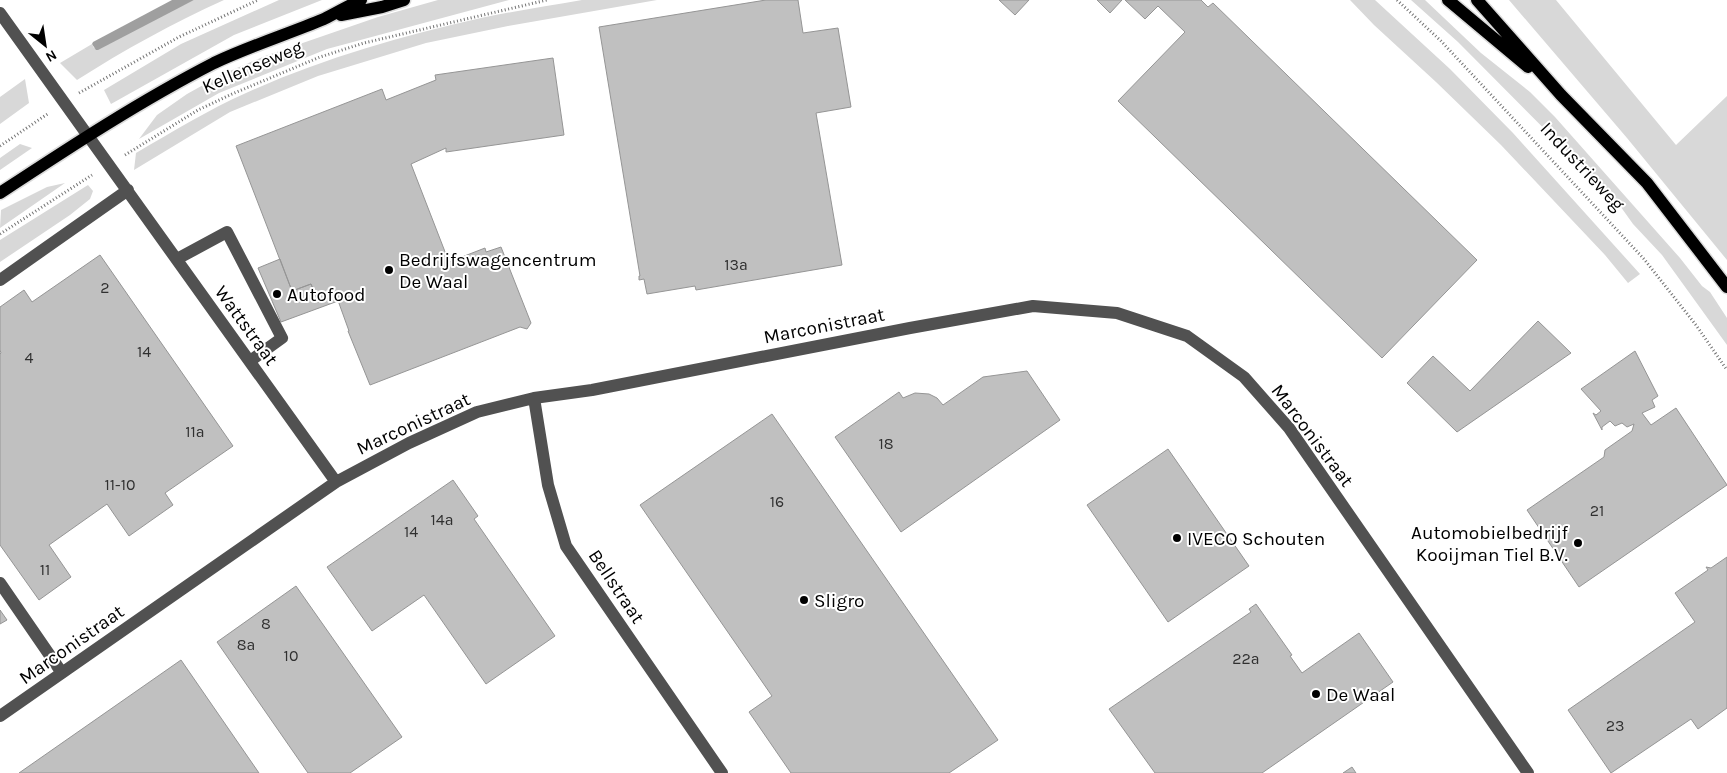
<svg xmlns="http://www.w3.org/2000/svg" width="1727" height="773" viewBox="0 0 1727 773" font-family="Karla,sans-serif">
<rect width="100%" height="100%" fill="#fff"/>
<!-- green -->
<path fill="#d8d8d8" d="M194,0H224C173,23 124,50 77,80L60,63L92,44L94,48Z
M279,0H322L234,35L111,104L104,90L181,44Z
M438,0H509L327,49L219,93L139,139L157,115L187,94L223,74L265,56L378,17Z
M582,0H657L508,26L426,43L318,76L230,112L134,170L136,153C172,132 208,110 246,93C321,59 401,36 481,18C514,11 548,6 582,0Z
M1350,0H1375L1450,69L1513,133L1640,274L1628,283L1605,255L1501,145L1436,82L1374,25Z
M1411,0H1425L1481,53L1530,92L1555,117L1680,258L1702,286L1710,292L1727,318V345L1662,255L1633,224L1618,203L1458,42Z
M1509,0H1556L1676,145L1727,96V260L1627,138Z
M25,79L29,103L0,124V97Z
M20,144L32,148L0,170V158Z
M65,183L0,228L1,210L47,187Z
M88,185L93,191L90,199L70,215L0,262V240Z"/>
<!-- water -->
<path fill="#9f9f9f" d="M172,0H194L98,50H96L92,44L93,42Z"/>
<!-- building -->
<path fill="#c0c0c0" stroke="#959595" d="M766,0H798L803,33L838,28L851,107L816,113L842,265L696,290L695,286L647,294L644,279L639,280V276H640L599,27Z
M999,0H1029L1015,15Z
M1097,0H1122L1110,13Z
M1125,0H1201L1208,7L1213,3L1477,260L1382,358L1118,101L1185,32L1158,6L1145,19Z
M553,58L564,135L446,152V148L411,164L449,262L485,248L486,252L501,247L531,323L527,329L520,327L370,385L348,331H349L336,295L318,302L311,284L292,291L236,146L382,89L386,100L436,80L435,75Z
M100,255L233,446L165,493L173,505L129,536L107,504L49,545L71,577L39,600L0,545V354L1,353L0,350V307L24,290L32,302Z
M280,259L292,291L311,284L318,302L336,295L338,301L281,322L258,268Z
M1538,321L1571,353L1457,432L1407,383L1433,356L1470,391Z
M1635,351L1658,396L1652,400L1655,407L1642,413L1651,425L1676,408L1727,485L1579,587L1527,510L1604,457L1605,450L1632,431L1634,424L1627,427L1622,423L1615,426L1610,421L1602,427V430L1593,413L1596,415L1601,411L1581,389Z
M1027,371L1060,420L901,532L835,437L899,392L903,398L915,393L929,394L937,398L943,405L983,377Z
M772,414L998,740L949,773H791L749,712L772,696L640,505Z
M1168,449L1249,566L1168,622L1087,505Z
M453,480L478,516L474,519L555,636L486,684L424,595L372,631L327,567Z
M1727,557V708L1698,729L1691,719L1611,773L1568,710L1695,622L1675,593L1708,570L1706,567L1711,568Z
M296,586L402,737L350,773H308L217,642Z
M1256,604L1292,655L1290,656L1302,673L1359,633L1393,682L1262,773H1155L1109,709L1251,612L1249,609Z
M0,610L7,620L0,624Z
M181,660L259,773H19Z
M1352,767L1356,773H1343Z"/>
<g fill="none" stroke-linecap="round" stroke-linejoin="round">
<defs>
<path id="major" d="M1448,0L1528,67
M1477,0L1561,95L1647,183L1727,287
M341,15L382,7L404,0
M0,193C70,147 140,101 214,63C250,46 288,34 324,19C336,13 348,6 361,0"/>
</defs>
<!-- major casing -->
<use href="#major" stroke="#dbdbdb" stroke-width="15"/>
<!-- path -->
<path stroke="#737373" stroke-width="3" stroke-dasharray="1 2.5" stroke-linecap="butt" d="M1397,0L1441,41L1644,259L1696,325L1727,370
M79,93L179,37L258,0
M0,146L49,113
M125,155L198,110L232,94L320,57L364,43L547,0
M0,234L92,175"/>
<!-- minor -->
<path stroke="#515151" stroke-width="12" d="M0,13L336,482
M177,259L227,232L282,338L250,361
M0,280L128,190
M534,398L548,485L566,546L722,773
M0,583L62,673
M0,716L336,482L409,443L477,412L534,398L592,390L910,328L1033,306L1117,313L1187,336L1244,377L1289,428L1528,773"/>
<!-- major -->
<use href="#major" stroke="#000" stroke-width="12"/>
</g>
<!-- markers -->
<g fill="#000" stroke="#fff" stroke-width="2">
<circle cx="389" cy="270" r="5"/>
<circle cx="277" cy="294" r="5"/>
<circle cx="1177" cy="538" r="5"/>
<circle cx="1578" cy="543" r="5"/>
<circle cx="804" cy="600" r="5"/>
<circle cx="1316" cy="694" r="5"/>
</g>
<g text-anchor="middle" stroke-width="4" stroke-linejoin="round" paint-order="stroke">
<!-- number labels -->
<g font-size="16" fill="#303030">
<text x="736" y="270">13a</text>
<text x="105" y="293">2</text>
<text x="144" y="357">14</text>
<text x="29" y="363">4</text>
<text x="195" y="437">11a</text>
<text x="886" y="449">18</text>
<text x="120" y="490">11-10</text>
<text x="777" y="507">16</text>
<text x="1597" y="516">21</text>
<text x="442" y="525">14a</text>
<text x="411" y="537">14</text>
<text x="45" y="575">11</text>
<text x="266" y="629">8</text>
<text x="246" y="650">8a</text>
<text x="291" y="661">10</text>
<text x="1246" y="664">22a</text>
<text x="1615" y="731">23</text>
</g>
<!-- street labels -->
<g font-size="19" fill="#000" stroke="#fff">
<text transform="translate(252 66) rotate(-23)" y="7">Kellenseweg</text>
<text transform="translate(1583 166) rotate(47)" y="7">Industrieweg</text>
<text transform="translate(247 325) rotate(54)" y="7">Wattstraat</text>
<text transform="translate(824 325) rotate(-11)" y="7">Marconistraat</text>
<text transform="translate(413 423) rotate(-25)" y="7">Marconistraat</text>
<text transform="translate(1313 435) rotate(53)" y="7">Marconistraat</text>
<text transform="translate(617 586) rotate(56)" y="7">Bellstraat</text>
<text transform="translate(71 644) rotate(-35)" y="7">Marconistraat</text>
</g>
<!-- poi labels -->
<g font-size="19" fill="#000" stroke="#fff" text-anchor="start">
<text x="399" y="266">Bedrijfswagencentrum<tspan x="399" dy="22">De Waal</tspan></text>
<text x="287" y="301">Autofood</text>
<text x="1568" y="539" text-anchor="end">Automobielbedrijf<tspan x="1568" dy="22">Kooijman Tiel B.V.</tspan></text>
<text x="1187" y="545">IVECO Schouten</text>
<text x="814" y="607">Sligro</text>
<text x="1326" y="701">De Waal</text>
</g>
</g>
<!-- north arrow -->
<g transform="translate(45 45) rotate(150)" stroke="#ffffff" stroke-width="4" paint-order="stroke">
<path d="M0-4L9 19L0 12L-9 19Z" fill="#000000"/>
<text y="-8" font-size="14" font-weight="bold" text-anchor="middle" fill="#000000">N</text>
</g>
</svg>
